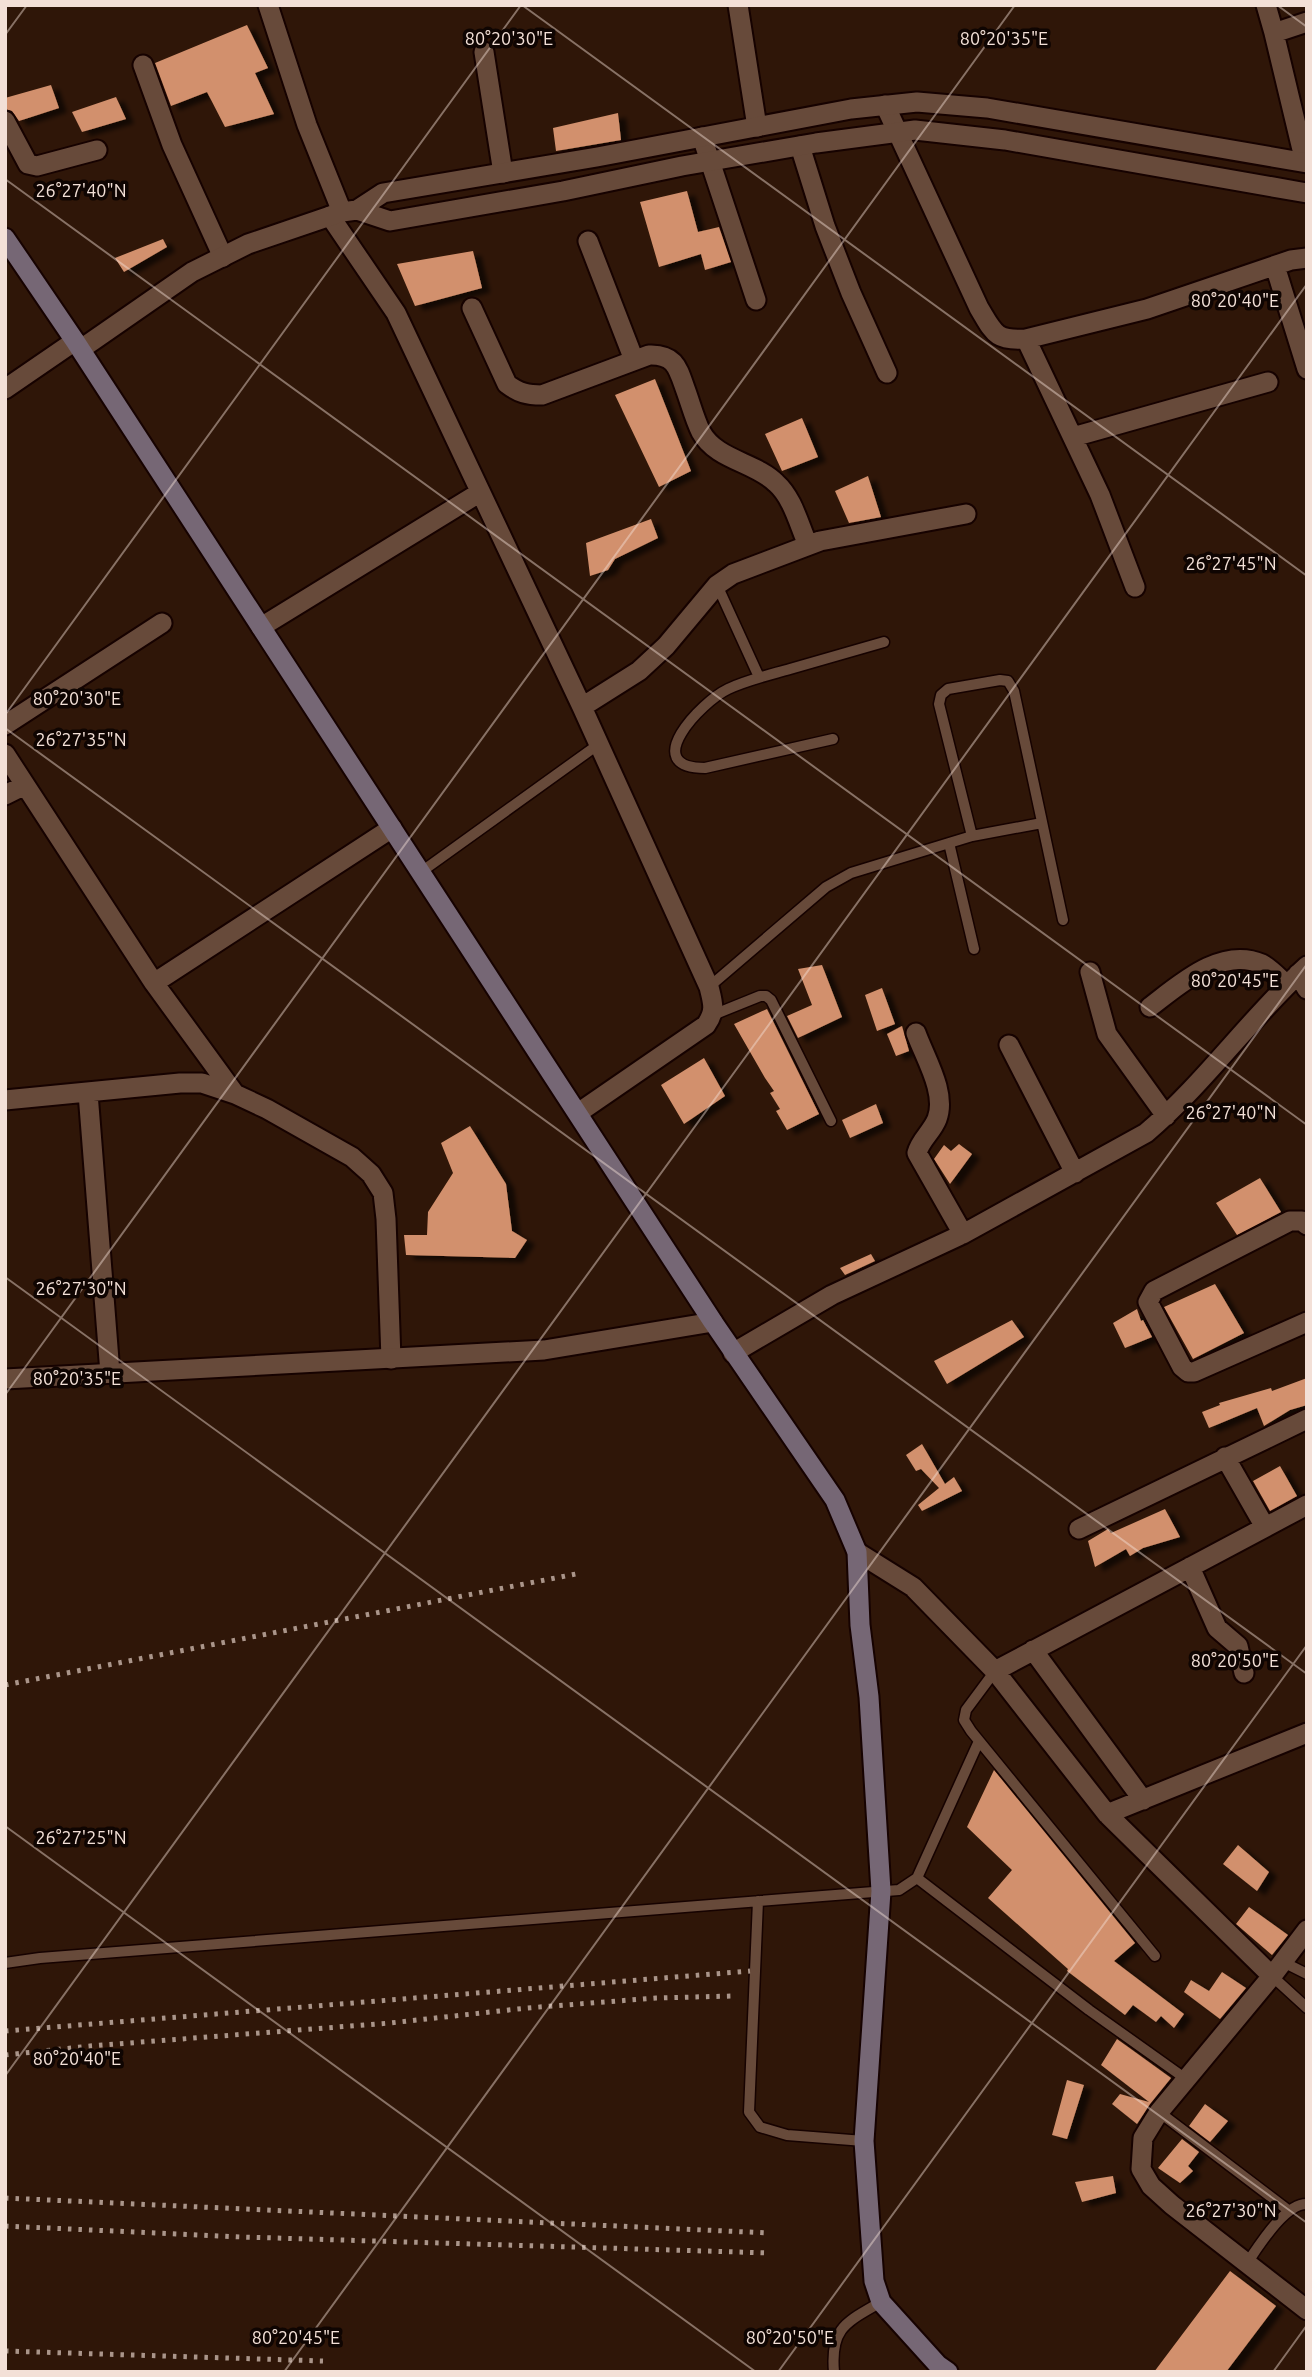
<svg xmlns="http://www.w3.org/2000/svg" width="1312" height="2377" viewBox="0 0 1312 2377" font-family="Ubuntu,sans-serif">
<defs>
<filter id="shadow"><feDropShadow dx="8" dy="4.5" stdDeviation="2" flood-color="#0009"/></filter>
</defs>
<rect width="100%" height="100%" fill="#2f1608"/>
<!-- building -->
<path fill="#d2906d" filter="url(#shadow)" d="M247,25L268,68L255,73L274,114L225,127L207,92L171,106L155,63Z
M51,85L59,108L19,121L12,111L5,109V98Z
M116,97L126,119L82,132L72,112Z
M618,113L621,140L556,151L553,128Z
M687,191L698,232L719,227L731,262L705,270L701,254L659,267L640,202Z
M163,239L167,247L124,272L115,258Z
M473,251L482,288L415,306L397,264Z
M655,379L691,471L659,487L615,395Z
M802,418L818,457L782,471L765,434Z
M868,476L881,517L849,523L835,491Z
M651,519L658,538L615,559L608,570L590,576L586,543Z
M822,965L842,1017L798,1038L787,1016L812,1005L798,969Z
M882,988L895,1024L877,1031L865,995Z
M767,1009L819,1114L787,1130L776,1111L780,1109L770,1093L774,1091L765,1078L734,1024Z
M902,1026L909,1051L896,1056L887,1034Z
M704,1058L725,1096L684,1124L661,1085Z
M876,1104L883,1123L850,1138L842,1120Z
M470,1126L506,1184L512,1231L527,1240L515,1258L406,1255L404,1235H427L428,1212L453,1173L441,1143Z
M959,1144L972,1154L950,1184L934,1159L944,1145L951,1151Z
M1260,1178L1281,1212L1237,1235L1216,1203Z
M871,1254L875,1261L845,1275L840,1268Z
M1215,1284L1244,1333L1193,1359L1164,1307Z
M1137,1309L1141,1321L1143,1320L1152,1337L1125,1348L1113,1323Z
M1012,1320L1024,1337L947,1384L934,1361Z
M1307,1378V1405L1290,1410L1264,1426L1257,1408L1209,1428L1202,1412L1220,1405L1219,1403L1271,1388L1272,1391Z
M922,1444L945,1484L954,1477L962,1491L922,1511L918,1505L939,1488L921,1469L916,1471L906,1455Z
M1280,1466L1297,1496L1270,1511L1253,1481Z
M1165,1509L1180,1537L1143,1548L1130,1556L1126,1549L1095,1567L1088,1541L1108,1529L1111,1533Z
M994,1770L1135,1943L1114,1961L1184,2014L1174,2028L1161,2016L1156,2022L1133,2005L1125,2015L1067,1971L1068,1969L988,1898L1012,1870L967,1827Z
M1238,1845L1269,1872L1257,1891L1223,1864Z
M1249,1907L1288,1935L1272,1955L1236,1924Z
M1222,1972L1246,1988L1220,2019L1184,1992L1191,1980L1209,1991Z
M1117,2039L1171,2078L1150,2104L1137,2124L1112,2104L1120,2094L1149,2102L1101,2065Z
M1067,2080L1084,2085L1067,2139L1052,2135Z
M1205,2104L1228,2121L1210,2142L1189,2126Z
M1182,2139L1199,2152L1188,2166L1193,2171L1180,2183L1158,2168Z
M1113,2176L1116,2193L1082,2202L1075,2182Z
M1230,2271L1276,2306L1226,2372H1154Z"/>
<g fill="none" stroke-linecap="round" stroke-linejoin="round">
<defs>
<path id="service" d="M717,585L759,677
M833,739L705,768C638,768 701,702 728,689C747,680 769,675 790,669C821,660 852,651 884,642
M972,836L939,704L941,695L948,689L1000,680L1008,681L1014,691L1063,920
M949,843L974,949
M421,872L599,744
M709,987L826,887L851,873L972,836L1042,823
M713,1015L760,996H766L771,1000L831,1121
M995,1671L966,1710L964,1720L971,1731L1155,1956
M917,1878L1089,2010L1186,2079
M758,1901L749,2112L760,2127L787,2135L864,2141
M1283,1962L1307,1974
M5,1963L40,1958L899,1890L917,1878L979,1741
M1272,1976L1307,2008
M1159,2112L1288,2210
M1247,2263C1259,2246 1285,2203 1307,2204
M834,2372C830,2327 847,2322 881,2302"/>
<path id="minor" d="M738,5L757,127
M1266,5L1274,33L1305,162
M1274,33L1307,22
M484,52L503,173
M143,65L172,145L223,257
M885,105L979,308C994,333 995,341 1026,339L1147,309L1291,260L1307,258
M5,121L28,164L37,166L97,150
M702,137L756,300
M800,146L825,226L851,293L887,373
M330,216L396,313L582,707L709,987C713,1003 716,1011 706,1025L578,1113
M588,241L634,360
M1275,266L1307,369
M472,308L507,384C519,393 527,395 542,395L649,355C676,354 678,369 686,391C691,405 695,420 701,432C716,460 755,462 776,483C793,498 799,525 808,545
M1026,339L1100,495L1135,587
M5,389L75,341
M1073,437L1268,382
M261,627L479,493
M582,707L639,671L666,646L717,585L733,574L820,541L966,514
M5,725L162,623
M5,754L154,983L235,1094
M5,795L25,785
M1090,972L1107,1034L1166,1116
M1298,974L1307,989
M154,983L392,828
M1150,1007C1179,985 1221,946 1262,964C1271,969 1279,978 1287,985
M916,1033C925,1058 947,1093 937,1119C932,1132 920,1140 917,1153L963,1234
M1009,1045L1075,1173
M88,1093L110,1373
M5,1100L180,1083H202L235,1094L267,1109L352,1157L371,1174L383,1193L386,1219L391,1359
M1307,1225L1302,1221H1290L1154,1291L1148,1302L1182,1367L1188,1372H1194L1307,1322
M733,1353L832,1295L963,1234L1146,1133C1205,1083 1250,1018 1307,966
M1225,1457L1265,1527
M1079,1529L1307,1419
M857,1552L913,1587L995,1671L1107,1814L1272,1976
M1190,1567L1217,1628L1238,1646L1244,1673
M1033,1650L1143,1800
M995,1671L1307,1505
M1107,1814L1307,1733
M1307,1930L1272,1976L1159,2112L1143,2138L1141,2169L1151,2186L1172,2205L1307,2310"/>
<path id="tertiary" d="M268,5L307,125L342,212
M357,210L390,221L563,191L682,166L816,143L915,130L1005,140L1307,193
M81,349L192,272L248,244L342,212L357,210L383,193L597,157L851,109L917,102L987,108L1307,163
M5,1379L544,1350L713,1322"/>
<path id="secondary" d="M5,238L75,341L713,1322L835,1500L857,1552L860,1625L869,1697L881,1891L864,2141L874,2281L881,2302L938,2365L948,2372"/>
</defs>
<!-- service casing -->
<use href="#service" stroke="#160200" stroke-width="13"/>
<!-- minor casing -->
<use href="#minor" stroke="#160200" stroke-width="23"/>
<!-- tertiary casing -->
<use href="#tertiary" stroke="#160200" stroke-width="23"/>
<!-- secondary casing -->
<use href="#secondary" stroke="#160200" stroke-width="23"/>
<!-- service -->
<use href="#service" stroke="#674a3a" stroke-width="10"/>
<!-- minor -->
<use href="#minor" stroke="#674a3a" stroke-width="19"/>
<!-- tertiary -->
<use href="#tertiary" stroke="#674a3a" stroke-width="19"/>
<!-- secondary -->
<use href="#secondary" stroke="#766775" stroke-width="19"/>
<!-- rail -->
<path stroke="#aa958a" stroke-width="5" stroke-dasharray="3.5 7" stroke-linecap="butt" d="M5,1685L581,1573
M5,2031L750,1971
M5,2055L90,2046L390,2023L527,2008L656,1998L732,1996
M5,2198L769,2233
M5,2226L242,2237L770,2253
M5,2351L323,2361"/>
</g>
<!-- ticks -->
<path fill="none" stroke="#f3e0d7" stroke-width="2" stroke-opacity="0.45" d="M522,5L1307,576M1277,5L1307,27M5,35L27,5M5,179L1307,1125M5,715L521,5M5,728L1307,1674M5,1277L1307,2223M5,1395L1015,5M5,1826L756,2372M5,2076L1307,284M284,2372L1307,964M778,2372L1307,1645M1273,2372L1307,2325"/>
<g font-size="18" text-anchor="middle" fill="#f3e0d7" stroke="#0f0502" stroke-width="7" stroke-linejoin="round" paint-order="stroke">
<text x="509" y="45">80°20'30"E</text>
<text x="1004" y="45">80°20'35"E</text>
<text x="81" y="197">26°27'40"N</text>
<text x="1235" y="307">80°20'40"E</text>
<text x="1231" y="570">26°27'45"N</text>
<text x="77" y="705">80°20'30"E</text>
<text x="81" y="746">26°27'35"N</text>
<text x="1235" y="987">80°20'45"E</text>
<text x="1231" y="1119">26°27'40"N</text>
<text x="81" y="1295">26°27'30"N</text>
<text x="77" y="1385">80°20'35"E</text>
<text x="1235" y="1667">80°20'50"E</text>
<text x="81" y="1844">26°27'25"N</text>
<text x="77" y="2065">80°20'40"E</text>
<text x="1231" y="2217">26°27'30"N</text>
<text x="296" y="2344">80°20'45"E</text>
<text x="790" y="2344">80°20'50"E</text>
</g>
<!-- border -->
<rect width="1312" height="2377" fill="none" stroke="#f3e0d7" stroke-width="14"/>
</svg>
